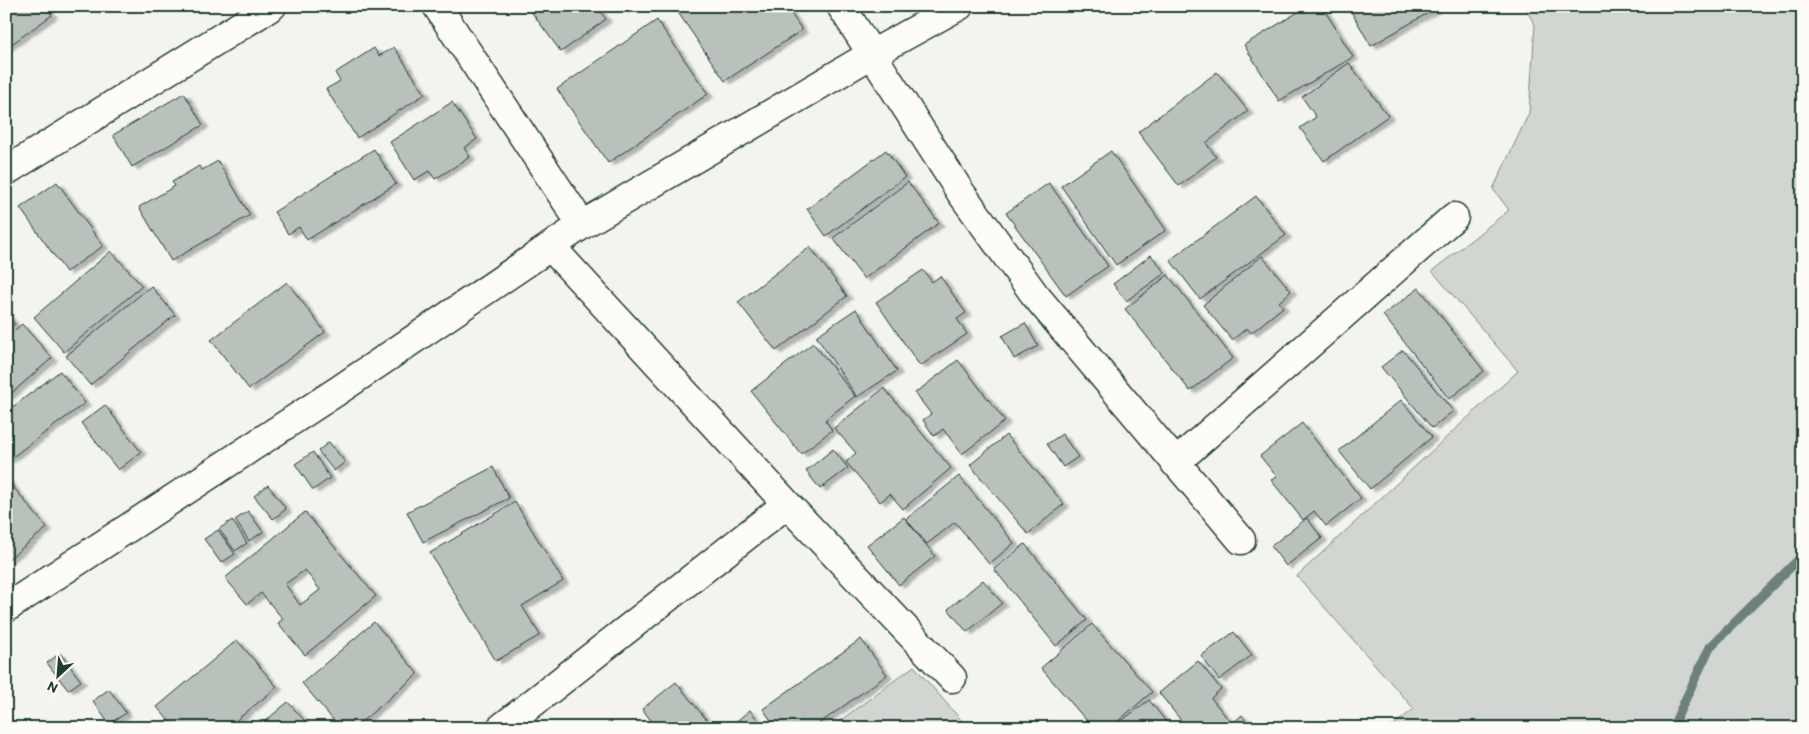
<svg xmlns="http://www.w3.org/2000/svg" width="1809" height="734" viewBox="0 0 1809 734" font-family="Itim,sans-serif">
<defs>
<filter id="shadow"><feDropShadow dx="5.5" dy="3" stdDeviation="1" flood-color="#0004"/></filter>
</defs>
<rect width="100%" height="100%" fill="#f4f4ef"/>
<filter id="ink" filterUnits="userSpaceOnUse"><feTurbulence type="fractalNoise" baseFrequency=".02" numOctaves="2"/><feDisplacementMap in="SourceGraphic" scale="10" xChannelSelector="R" yChannelSelector="G"/><feConvolveMatrix kernelMatrix="1 2 1 2 8 2 1 2 1" color-interpolation-filters="sRGB"/></filter>
<g filter="url(#ink)">
<!-- green -->
<path fill="#d1d6d1" stroke="#788a82" d="M1524,6H1803V728H1390L1414,709L1297,576L1518,371L1432,271L1509,210L1493,189L1529,113L1535,25Z
M914,666L968,728H830Z"/>
<g fill="none" stroke-linecap="round" stroke-linejoin="round">
<!-- stream -->
<path stroke="#6e8179" stroke-width="9" d="M1672,728L1710,647L1803,555"/>
</g>
<!-- building -->
<path fill="#b9c1bb" stroke="#1f3d34" fill-rule="evenodd" filter="url(#shadow)" d="M6,6H46L52,15L6,48Z
M527,6H596L606,19L561,52Z
M678,6H786L802,30L725,81L675,8Z
M1308,6H1322L1353,57L1279,101L1244,45Z
M1348,6H1440L1371,46Z
M657,20L708,94L608,163L557,89Z
M394,47L425,94L357,138L326,89L340,81L335,73L374,48L379,56Z
M1349,63L1388,116L1324,161L1300,128L1316,117L1302,97Z
M1217,72L1248,111L1206,143L1216,157L1179,186L1138,132Z
M184,93L203,125L132,167L113,135Z
M452,102L477,139L464,148L470,157L435,179L429,171L414,180L390,142Z
M374,149L396,184L307,240L299,227L288,234L274,212Z
M886,150L905,177L826,236L807,209Z
M1111,151L1166,230L1116,265L1061,186Z
M218,161L250,215L171,261L139,207L175,186L172,182L199,166L202,170Z
M57,182L103,246L66,272L20,208Z
M908,182L939,223L864,279L833,238Z
M1049,183L1108,266L1066,296L1006,213Z
M1256,196L1286,235L1200,299L1170,260Z
M810,247L847,296L776,351L738,302Z
M111,251L142,286L64,352L34,317Z
M1151,255L1165,273L1126,301L1113,284Z
M1262,256L1291,291L1279,302L1283,307L1251,333L1247,328L1232,340L1203,305Z
M923,270L932,282L940,276L966,313L957,319L967,334L920,366L876,302Z
M1168,275L1233,358L1190,391L1125,309Z
M287,282L325,332L249,389L211,340Z
M151,286L175,315L90,385L66,356Z
M1419,288L1484,371L1449,399L1383,315Z
M856,309L897,371L857,397L816,336Z
M6,313L15,324L6,331Z
M1025,323L1038,346L1014,359L1002,336Z
M22,324L52,358L6,398V338Z
M813,343L855,396L825,420L832,430L801,454L751,391Z
M1403,350L1453,411L1432,428L1381,367Z
M958,360L1005,421L962,454L943,429L934,436L923,420L931,414L915,393Z
M60,371L85,403L7,461L6,412Z
M884,388L951,468L903,509L890,494L880,502L846,462L856,453L834,428Z
M1401,400L1432,437L1370,489L1339,451Z
M105,405L141,452L118,470L81,423Z
M1302,423L1361,498L1326,526L1314,511L1303,520L1271,480L1277,477L1260,456Z
M1062,434L1078,457L1063,467L1047,444Z
M1006,435L1064,504L1028,534L970,465Z
M329,442L345,462L334,471L318,451Z
M833,449L848,468L820,489L806,471Z
M313,452L330,478L313,490L295,464Z
M493,467L509,498L423,542L407,512Z
M959,476L1014,543L989,564L955,522L927,544L906,519Z
M6,478L47,528L6,561Z
M268,485L286,509L273,519L254,496Z
M515,502L563,581L522,606L540,635L496,661L430,553Z
M248,511L263,532L249,541L235,520Z
M305,512L376,596L305,655L278,623L283,619L261,593L247,604L225,578ZM305,570L320,590L300,605L285,584Z
M904,517L935,556L899,585L867,545Z
M1307,518L1322,538L1286,566L1271,546Z
M232,520L247,543L235,551L219,529Z
M218,530L235,554L221,563L204,539Z
M1025,544L1087,620L1056,646L994,569Z
M983,580L1002,603L967,632L948,609Z
M374,622L418,674L354,728H340L302,683Z
M1092,624L1152,692L1110,728H1093L1041,668Z
M1234,632L1252,655L1219,680L1201,656Z
M861,639L887,675L813,728H776L763,709Z
M237,640L277,687L227,728H175L157,707Z
M60,653L81,681L68,690L47,663Z
M1198,661L1221,689L1211,698L1232,724L1242,715L1253,728H1187L1159,693Z
M676,682L713,728H657L642,709Z
M109,689L126,713L109,724L93,701Z
M1149,700L1171,728H1118L1116,725Z
M288,702L311,728H257Z
M750,710L764,728H728Z"/>
<g fill="none" stroke-linecap="round" stroke-linejoin="round">
<defs>
<path id="street" d="M437,6L582,225
M841,6L961,193L1035,295L1241,540
M6,171L272,6
M551,247L787,504L952,678
M1175,463L1454,217
M6,608L339,390L582,225L872,54L959,6
M501,728L787,504"/>
</defs>
<!-- street casing -->
<use href="#street" stroke="#1f3d34" stroke-width="31"/>
<!-- street -->
<use href="#street" stroke="#fdfcf7" stroke-width="28"/>
</g>
</g>
<!-- margin -->
<rect width="1809" height="734" fill="none" stroke="#fdfcf7" stroke-width="25"/>
<rect x="12" y="12" width="1784" height="709" fill="none" stroke="#1f3d34" stroke-width="2" filter="url(#ink)"/>
<!-- north arrow -->
<g transform="translate(58 676) rotate(206)" stroke="#fdfcf7" stroke-width="4" paint-order="stroke">
<path d="M0-4L9 19L0 12L-9 19Z" fill="#1f3d34"/>
<text y="-8" font-size="14" font-weight="bold" text-anchor="middle" fill="#1f3d34">N</text>
</g>
</svg>
